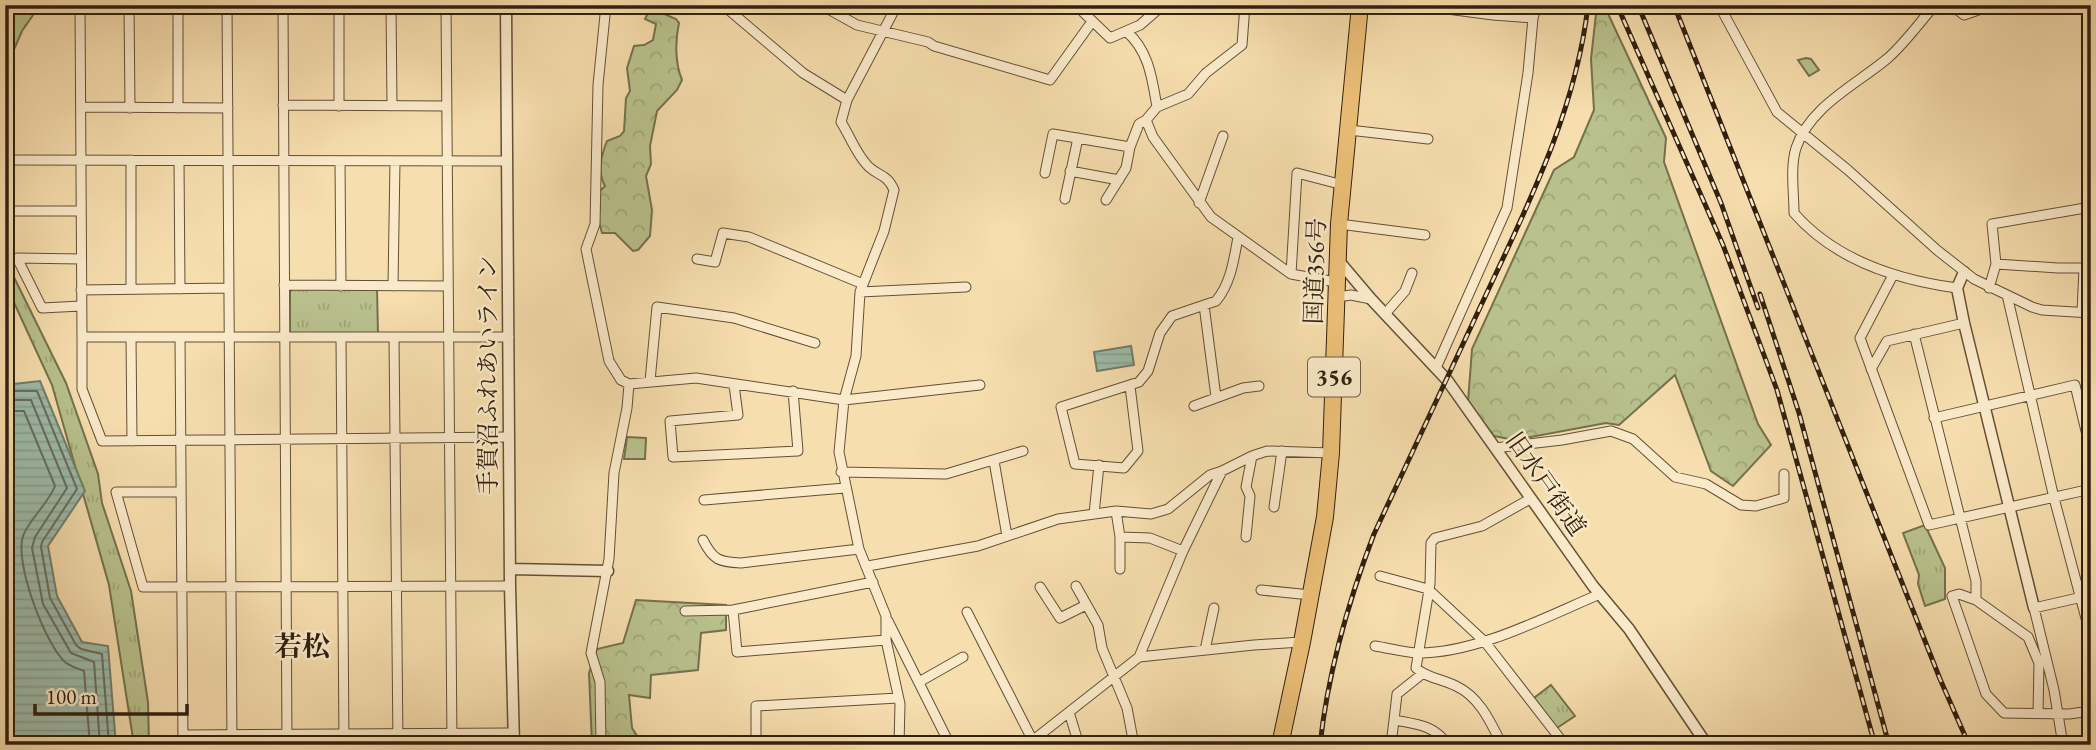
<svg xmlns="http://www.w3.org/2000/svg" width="2096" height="750" viewBox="0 0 2096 750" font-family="'EB Garamond','Noto Serif JP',serif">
<defs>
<pattern id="grass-tufts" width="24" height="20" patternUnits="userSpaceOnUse" patternTransform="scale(1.75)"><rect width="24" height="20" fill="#b9c28d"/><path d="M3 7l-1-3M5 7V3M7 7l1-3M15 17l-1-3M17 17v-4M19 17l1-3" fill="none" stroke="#9fa678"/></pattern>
<pattern id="forest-crowns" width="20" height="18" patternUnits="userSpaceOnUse" patternTransform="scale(1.75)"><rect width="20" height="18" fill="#b9c28d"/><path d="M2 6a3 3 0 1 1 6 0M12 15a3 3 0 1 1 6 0" fill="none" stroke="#9fa678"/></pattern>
<pattern id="water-rules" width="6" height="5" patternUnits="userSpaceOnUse" patternTransform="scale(1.75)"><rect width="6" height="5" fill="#9dbcab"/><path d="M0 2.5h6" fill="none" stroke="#88a192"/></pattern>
</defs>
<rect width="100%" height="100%" fill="#f7deae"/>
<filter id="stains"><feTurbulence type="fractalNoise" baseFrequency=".00286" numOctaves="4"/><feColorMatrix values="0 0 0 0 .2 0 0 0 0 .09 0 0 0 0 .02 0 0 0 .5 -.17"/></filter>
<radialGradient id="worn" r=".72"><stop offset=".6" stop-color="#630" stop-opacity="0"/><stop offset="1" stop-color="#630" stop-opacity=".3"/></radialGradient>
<!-- grass -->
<path fill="url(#grass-tufts)" stroke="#74714e" stroke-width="2" d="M5,5H40L22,31L5,70Z
M1806,58L1811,59L1819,70L1809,76L1798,60Z
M5,259L66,383L98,474L102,503L131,591L148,702L149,745H134L109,585L52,385L5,283Z
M293,288H377L378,334L290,335V292Z
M627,437L646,438L645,459H624Z
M1925,525L1945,568V599L1925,606L1918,584L1919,575L1903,533Z
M1551,685L1575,716L1557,728L1534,698Z
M346,735L395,736V745H346Z"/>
<!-- forest -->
<path fill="url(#forest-crowns)" stroke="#74714e" stroke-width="2" d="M1597,5H1604L1666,138L1664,162L1758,424L1771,445L1733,486L1711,471L1675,375L1619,425L1606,423L1514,440L1494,436L1468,402L1472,349L1554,170L1574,157L1594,110L1591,59Z
M655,10L676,19L679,23C675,41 675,63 682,80L677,90L657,111L650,146L651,164L646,176L652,210L650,236L638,250L633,251L615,233H602L599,222L600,191L605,186C597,172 601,156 607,141L620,136L624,131L626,98L630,91L627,68L634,46L644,45L653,40L656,24L645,19L648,13Z
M636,600L726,605V630L701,633L698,670L651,675L650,698L629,695L632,728L643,745H592L589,673L597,649L623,643Z"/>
<!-- water -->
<path fill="url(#water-rules)" stroke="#717e6c" stroke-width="2" d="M1131,346L1134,365L1097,371L1094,352Z
M40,381L85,491L48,546L57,596L82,642L108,646L116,745H5V385Z"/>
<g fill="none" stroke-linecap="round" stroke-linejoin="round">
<!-- shore -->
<path stroke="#666e5c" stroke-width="2" d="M5,391H37L77,489L42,542L41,547L50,598L76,645L81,649L102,654L109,745
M5,400H31L67,488L35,537L32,548L43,604L71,653L94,662L100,745
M5,411H24L55,486C48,504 30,518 23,536C14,562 45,644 65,662C71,667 78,668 84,671L90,745"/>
<defs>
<path id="minor" d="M80,5L82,337H180L183,745
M129,5L130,108
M178,5V108
M227,5L232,745
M283,5L287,745
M339,5V106
M391,5L392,106
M446,5L452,745
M723,5L803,73L847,100L897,5
M821,5L857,25L928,42L934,46L1050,80L1091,23
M1084,5L1083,12L1110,38L1140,25L1163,5
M1417,5L1493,15L1533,18
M1719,5L1777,112L1848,170L1937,250L1974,279L2032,307L2042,310L2091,313
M1935,5C1919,23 1906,42 1888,58C1856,85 1810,106 1796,148C1790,167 1794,193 1794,213C1835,260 1897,280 1957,288
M1951,5L1964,15L1993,5
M1126,31C1149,51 1152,78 1157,107
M847,100L841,122C850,136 857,156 869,167C880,177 887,174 894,190L884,231L860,292L856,356L844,400L839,452L859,549L886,616V640L900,704L899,745
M283,105L447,106
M81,107L228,108
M1146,120L1153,137L1211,217L1291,274L1336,282
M1349,130L1428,139
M5,160L507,161
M179,161L180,289
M340,161L341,286
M1070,171L1119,180
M1045,173L1053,134L1130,147
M1065,199L1078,138
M1106,200L1126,168L1130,147L1139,124L1146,120L1157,107L1188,94L1206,73L1242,45L1245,5
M1199,203L1223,136
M5,211H81
M1339,224L1425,235
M81,259L17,258L42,308L81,306
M697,259L715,262L723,233L749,237L863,284
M1996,264L2058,268H2091
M1291,274L1297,173L1343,185
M1893,275L1860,338L1929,525L2091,489
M284,285L448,286
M393,286L395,161
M1989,288L1996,264L1992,224L2091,207
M131,289V160
M81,290L229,288
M860,292L966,287
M2007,295L2054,498L2091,637
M1337,297L1351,295L1371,299
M1204,305L1216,397
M2082,312L2084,268
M1385,314L1405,291L1412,273
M1914,334L1976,581V600
M82,337V389L102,441L509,437
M131,337L132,441
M180,337H509
M394,337L398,745
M341,338L344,745
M1436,368L1507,208L1528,73L1533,18L1537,5
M1871,369L1887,341L1964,323
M650,381L657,307L734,318L815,343
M629,384L696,378L844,400L980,385
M734,385L738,415L670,421L673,457L798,451L793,391
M1130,386L1138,451L1124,468L1075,464L1061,407L1139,382L1148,371L1160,333L1172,316L1216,301C1231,283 1234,259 1238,237
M1194,406L1243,388L1259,386
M1934,418L2075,385L2091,452
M1495,448L1562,440L1611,431L1633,439L1675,477L1706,484L1741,505L1756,506L1784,498V474
M994,461L1007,536
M841,472L946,474L1023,451
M181,492H116L143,587L510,586
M704,500L845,488
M1274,507L1282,451
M1116,511L1120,537V569
M1094,514L1099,465
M1120,537L1150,538L1183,551
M1246,537L1250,496L1246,487L1252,456
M703,540C713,560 719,562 741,563L859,549
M868,566L978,546L1058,519L1116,511L1151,514L1168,509L1210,475L1222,471L1252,456L1267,451L1331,453
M1380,576L1428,589L1485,642L1565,745
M1076,586L1098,625L1102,648L1127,708L1134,745
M1040,587L1060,618L1086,605
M1261,590L1311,595
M733,610L737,652L886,640
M685,611L733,610L873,582
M967,612L1033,741
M888,621L950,745
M1375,646C1389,648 1405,653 1419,653C1478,653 1545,617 1600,594
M1205,650L1214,608
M1139,657L1183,551L1222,471
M1422,674L1397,694L1394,720C1415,724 1436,725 1447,745
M919,682L963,657
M1069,712L1079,745
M2038,713L2039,663L2028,637L1976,600L1959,594L1952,596L1986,694L2004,713L2069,714L2091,711
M183,735L514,733
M601,745L600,682L591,653L609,559L614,473L627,408L629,384L621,380L609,361L586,249L595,224L598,85L606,5
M756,745V706L898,698
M1027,745L1139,657L1254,645L1302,642
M1391,745L1394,720
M1502,745C1491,723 1480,697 1456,686C1442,679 1427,678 1416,668L1430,584L1431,543L1435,538L1482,526L1530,499
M2063,745L2054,690L2034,608L2091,595"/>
<path id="tertiary" d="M506,5L510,586L514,745
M1338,260L1371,299L1447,380L1593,586L1629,629L1707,745
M1964,272L1957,288L1964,323L2034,608
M511,569L608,571"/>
<path id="trunk" d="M1280,745L1302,642L1325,517L1331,453L1339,224L1360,5"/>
</defs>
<!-- minor casing -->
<use href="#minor" stroke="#625036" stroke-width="11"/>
<!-- tertiary casing -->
<use href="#tertiary" stroke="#625036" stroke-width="13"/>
<!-- trunk casing -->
<use href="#trunk" stroke="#30200e" stroke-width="18"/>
<!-- minor -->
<use href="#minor" stroke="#faeaca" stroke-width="9"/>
<!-- tertiary -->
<use href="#tertiary" stroke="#faeaca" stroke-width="10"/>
<!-- trunk -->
<use href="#trunk" stroke="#ecbf77" stroke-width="16"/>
<defs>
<path id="rail" d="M1617,5L1723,245L1777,390L1875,745
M1638,5L1721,203L1758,308
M1674,5L1940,679L1969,745
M1760,294L1799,413L1889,745
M1320,745C1328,672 1348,602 1374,534C1413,451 1452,368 1491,284C1533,195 1577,104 1588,5"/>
</defs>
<!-- rail casing -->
<use href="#rail" stroke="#30200e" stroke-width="5"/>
<!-- rail -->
<use href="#rail" stroke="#faeaca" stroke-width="2.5" stroke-dasharray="8" stroke-linecap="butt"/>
</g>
<g text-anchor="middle" stroke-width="5" stroke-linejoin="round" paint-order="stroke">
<!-- shield labels -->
<rect fill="#faeaca" stroke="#6d5d46" stroke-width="2" x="1308" y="357.5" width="52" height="39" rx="5"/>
<g font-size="23" font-weight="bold" fill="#30200e">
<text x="1334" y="385">356</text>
</g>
<!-- street labels -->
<g font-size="24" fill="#30200e" stroke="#faeaca">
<text transform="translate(1315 271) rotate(-88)" y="8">国道356号</text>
<text transform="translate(488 375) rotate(-90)" y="8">手賀沼ふれあいライン</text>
<text transform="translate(1546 484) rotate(55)" y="8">旧水戸街道</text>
</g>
<!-- quarter labels -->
<g font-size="28" font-weight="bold" fill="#30200e" stroke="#faeaca">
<text x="302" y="656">若松</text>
</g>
</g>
<!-- margin -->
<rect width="2096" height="750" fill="none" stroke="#f7deae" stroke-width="28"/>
<rect x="7" y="7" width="2082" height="736" fill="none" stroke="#30200e" stroke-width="3.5"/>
<rect x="14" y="14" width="2068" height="722" fill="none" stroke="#30200e" stroke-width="2"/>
<!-- scale -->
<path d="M35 704v10h152v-10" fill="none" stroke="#30200e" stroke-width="3.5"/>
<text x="46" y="704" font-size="21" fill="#30200e" stroke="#faeaca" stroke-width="5" paint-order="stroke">100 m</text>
<rect width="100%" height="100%" filter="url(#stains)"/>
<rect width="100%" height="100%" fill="url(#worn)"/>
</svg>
